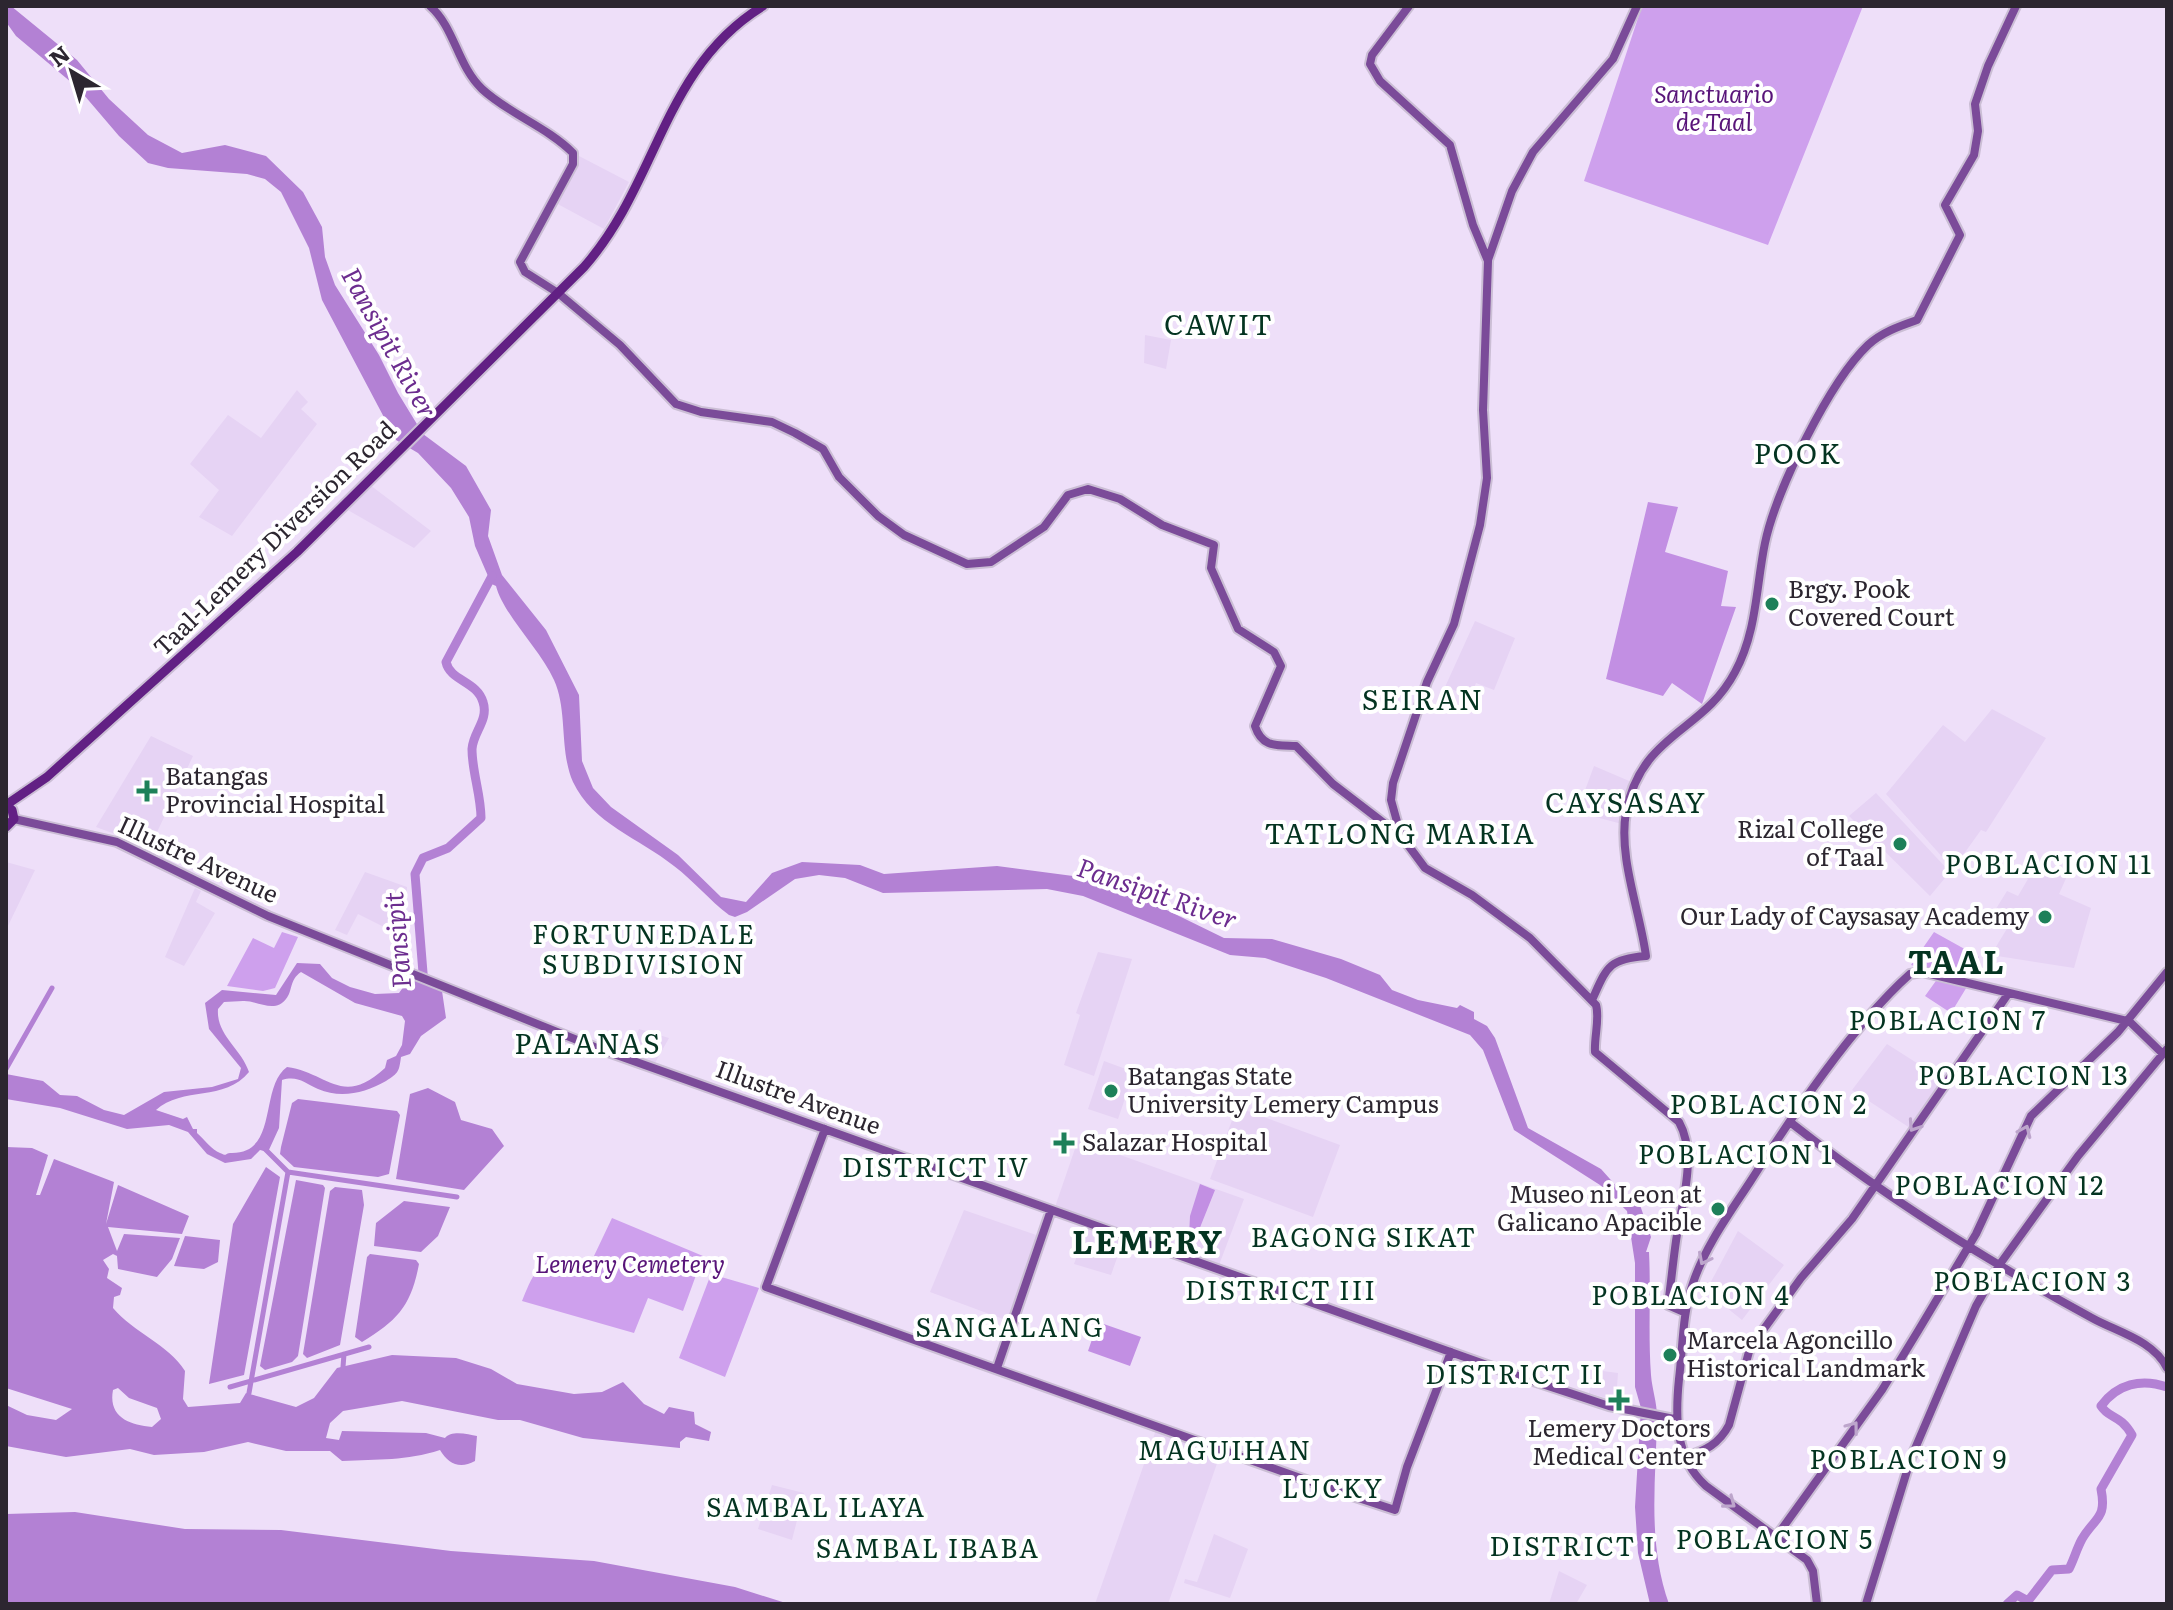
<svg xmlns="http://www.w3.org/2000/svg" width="2173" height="1610" viewBox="0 0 2173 1610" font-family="Literata,serif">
<rect width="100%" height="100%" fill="#eedff9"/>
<!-- built -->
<path fill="#e6d3f4" d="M579,156L629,182L604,229L554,202Z
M1145,335L1171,340L1166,369L1144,363Z
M297,390L308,402L301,409L317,424L232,536L199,517L219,490L190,464L228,415L261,438Z
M370,485L431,531L414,548L346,509Z
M1475,621L1515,638L1494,690L1476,683L1471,696L1445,687Z
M1992,709L2046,738L1986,832L1981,830L1953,869L1886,794L1943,725L1965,742Z
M151,736L193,756L150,847L96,827Z
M1594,766L1634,783L1622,824L1577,812Z
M1876,793L1950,872L1930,896L1849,816Z
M2028,859L2067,876L2059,894L2091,908L2074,968L1991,955L2011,922L1994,912L2007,891L2018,896L2028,879L2019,873Z
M6,862L35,870L6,930Z
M365,872L407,887L406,920L400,935L358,914L347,935L335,930Z
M195,888L201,891L196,902L215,913L184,966L165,957Z
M1098,952L1132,959L1094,1076L1064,1065L1080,1015L1076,1013Z
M639,1029L669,1038L655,1063L628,1053Z
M1887,1044L1942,1079L1910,1128L1852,1090Z
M1104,1061L1134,1072L1118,1119L1088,1109Z
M1237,1107L1340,1145L1313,1217L1210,1179Z
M1078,1140L1244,1199L1219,1265L1055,1207Z
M964,1210L1042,1237L1011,1322L930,1292Z
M1087,1229L1123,1241L1111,1275L1074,1264Z
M1738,1231L1784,1265L1742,1320L1706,1291Z
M1595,1370L1618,1373L1616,1401L1589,1393Z
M1157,1427L1221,1452L1168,1604H1095Z
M772,1485L804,1493L792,1540L758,1529Z
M1214,1534L1248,1549L1230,1598L1184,1583L1185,1579L1197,1582Z
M1559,1571L1587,1585L1576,1604H1549Z"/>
<!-- green -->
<path fill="#cea0ed" d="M1642,6H1863L1768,245L1584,181Z
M282,932L298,937L275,988L263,991L227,986L253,938L274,948Z
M1934,932L1979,957L1967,980L1911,965Z
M1938,978L1968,985L1951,1013L1925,996Z
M612,1218L703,1256L683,1311L648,1298L634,1333L522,1301C531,1279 541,1250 569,1265L593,1258Z
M711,1274L759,1288L725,1377L679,1358Z"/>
<!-- forest -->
<path fill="#c28fe3" d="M1648,502L1678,507L1665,552L1728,571L1721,606L1736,607L1702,704L1672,683L1663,696L1606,679Z
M1200,1184L1215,1190L1195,1240L1189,1237L1190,1216Z
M1098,1322L1141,1337L1130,1366L1088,1351Z"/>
<!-- water -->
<path fill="#b381d4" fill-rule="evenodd" d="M6,6H11L77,60L109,99L148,135L182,153L225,145L266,156L303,192L322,227L325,257L335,285L379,355L398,393L423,434L466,466L491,510L488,536L502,575L546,630L579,695L582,761L593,788L611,807L678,855L721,897L746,902L772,873L802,862L860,865L884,874L997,866L1073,876L1136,895L1224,938L1272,939L1341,959L1380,975L1392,990L1418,1000L1457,1008L1460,1005L1474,1012V1019L1487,1026L1495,1038L1528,1128L1601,1169L1627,1198L1640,1205L1651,1237L1646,1252H1649C1651,1293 1648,1334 1651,1375C1652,1389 1657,1402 1657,1417C1656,1481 1647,1542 1669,1604H1650L1638,1553L1635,1507L1641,1408L1635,1387V1263L1627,1211L1600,1185L1514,1130L1483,1050L1470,1035L1326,978L1265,958L1230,955L1083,896L1047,889L883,893L845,878L819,875L795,879L747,912L735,917L729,915C709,900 694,881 674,866C639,838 593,824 573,782C559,750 568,711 554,680C540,649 503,614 496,586L485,581L488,576L475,546L469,517L451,488L418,453L396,440L322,300L309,248L281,192L265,179L247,174L168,168L148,163L119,136L78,88L16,36L6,22Z
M297,963L320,964L332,978L350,987L375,994L399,993L410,978L442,991L446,1018L421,1036L410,1054L401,1057C399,1071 399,1073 386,1081C365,1093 341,1099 318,1089C305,1083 297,1075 282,1080L279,1128L268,1152L260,1150L251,1159L225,1163L207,1154L188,1132L169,1125L127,1129L60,1108L6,1099V1074L43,1081L60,1095L77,1096L104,1110L124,1115L164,1092L212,1087L238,1079L241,1068L209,1029L205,1003L222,990L276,995ZM301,972L355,1003L402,1016L405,1021L402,1045L396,1056L387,1060L385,1068C342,1108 327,1072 287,1067C259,1087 279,1153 232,1153C223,1153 229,1157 220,1153C212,1150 204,1139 197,1133V1129H193L187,1117L183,1119L156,1110C182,1086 225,1102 249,1072C241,1048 216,1035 218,1009L224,1002C230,1002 237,1001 243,1001C256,1000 275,1014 286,999C293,991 289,980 301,972Z
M428,1088L455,1102L461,1120L492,1129L504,1146L464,1190L396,1179L410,1094Z
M298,1099L397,1111L400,1115L389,1174L378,1177L294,1167L280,1154L281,1147L292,1103Z
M6,1147L32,1148L48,1155L36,1195H40L54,1159L114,1182L106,1224L118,1185L189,1216L182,1234L108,1227L117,1251L124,1234L180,1238L172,1259L157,1277L118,1269L117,1256L113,1254L103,1260L109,1269L107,1278L122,1288L120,1295L114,1297L113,1308C134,1333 168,1344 185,1371L183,1399L188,1407L240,1403L246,1393L296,1407L314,1398L337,1368L392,1355L456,1358L491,1369L517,1384L574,1394L602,1392L623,1382L644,1404L664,1414L669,1407L694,1412L695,1424L711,1432L709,1441L686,1437L680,1442V1448L583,1438L520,1420H498L402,1401L343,1411L330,1423L326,1438L339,1440L342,1431L426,1433L445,1438C451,1430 468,1434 477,1436L475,1461C459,1470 448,1463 440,1450C406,1461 378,1459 342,1461L330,1451H286L248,1442L204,1452L154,1455L130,1449L66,1457L6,1446V1405L27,1415L56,1420L72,1409L6,1388ZM118,1388L129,1398L157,1408L161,1419L152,1427C129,1425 108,1417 113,1390Z
M266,1167L280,1177L244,1375L209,1384L233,1224Z
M296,1180L323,1185L325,1188L298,1356L292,1362L265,1370L260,1366Z
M335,1187L362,1190L364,1205L340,1345L307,1358L303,1354L330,1191Z
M404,1201L450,1207L438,1236L421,1252L374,1246L376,1223Z
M185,1236L220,1240L218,1262L204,1269L174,1266Z
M370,1254L416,1260L419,1264C411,1306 398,1320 362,1342L355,1337L367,1257Z
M75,1512L185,1529L281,1530L451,1551L594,1561L735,1587L789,1604H6V1514Z"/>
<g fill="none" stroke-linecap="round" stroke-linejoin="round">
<!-- canal -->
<path stroke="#b381d4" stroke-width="5" d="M6,1069L52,988
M263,1147L288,1172L457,1197
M343,1367L344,1354
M230,1387L369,1347
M249,1393L288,1172"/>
<!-- river -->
<path stroke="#b381d4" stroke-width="9" d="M424,985L415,874L423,858L448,848L481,818C481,795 472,772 472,749C473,732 489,720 483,702C477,681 450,681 446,662L492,576
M2007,1604L2017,1595L2028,1601L2052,1570L2069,1569C2074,1559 2077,1548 2082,1539C2095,1517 2107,1519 2101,1489L2132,1435C2120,1414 2109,1419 2101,1406C2117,1384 2141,1378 2167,1387"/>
<defs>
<path id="secondary" d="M430,6C455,28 457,65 482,89C509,114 547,127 573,153V164L520,262L525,272L558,293L620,345L676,404L701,412L772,422L795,433L823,449L839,477L878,516L904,535L967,564L991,562L1044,527L1068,495L1088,489L1120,499L1162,525L1214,545L1211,568L1238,629L1274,652L1281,666L1255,726C1262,748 1277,745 1296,746L1333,784L1402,837L1425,868L1472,895L1530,938L1596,1005C1600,1018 1594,1037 1595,1052L1679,1122C1698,1156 1681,1206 1676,1241C1673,1262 1671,1283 1668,1305L1684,1312
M1488,260L1512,191L1533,152L1613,59L1637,6
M14,819L117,842L268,916L597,1048L1515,1375L1609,1406L1674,1419
M1401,836L1391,800L1393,783L1427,682L1454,624L1480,525L1487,478L1483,410L1488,261L1473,225L1450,145L1380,81L1370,64L1372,55L1409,6
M1592,1000C1607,967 1608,959 1646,956C1640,911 1618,857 1626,812C1642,732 1703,733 1735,672C1757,632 1756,586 1765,543C1776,490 1830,381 1868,345C1882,332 1900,326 1917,320L1960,235L1945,205L1974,155L1978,131L1975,104L1988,66L2016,6
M2129,1021L2163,1054
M1790,1122C1881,1194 1989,1262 2092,1318C2117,1332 2153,1340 2167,1368
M825,1129L766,1287L1334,1490L1395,1510L1407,1467L1451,1352
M997,1368L1051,1210
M1685,1457C1705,1451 1719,1444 1729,1425L1750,1348L1801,1278L1852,1219L2008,994
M1776,1537L1882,1390L1918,1331L1976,1234L2031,1116L2118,1032L2167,972
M1817,1604L1813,1571L1807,1560L1706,1486C1675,1458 1675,1418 1679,1379C1683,1347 1682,1314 1693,1283C1705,1247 1729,1214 1750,1182C1792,1116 1852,1026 1910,974L1922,972L2127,1021
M1866,1604L1911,1458L1976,1306L2000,1264L2078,1156L2167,1049"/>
<path id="primary" d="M6,805L47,777L297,552L584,267C659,182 662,68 763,6
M6,806L12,810L14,819L6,827"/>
</defs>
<!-- secondary casing -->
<use href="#secondary" stroke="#cbbed5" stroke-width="12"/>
<!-- primary casing -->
<use href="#primary" stroke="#cbbed5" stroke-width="13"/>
<!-- secondary -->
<use href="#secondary" stroke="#7b4b99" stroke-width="8"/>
<!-- primary -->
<use href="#primary" stroke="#622084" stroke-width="9"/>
</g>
<!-- one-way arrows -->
<defs><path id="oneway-chevron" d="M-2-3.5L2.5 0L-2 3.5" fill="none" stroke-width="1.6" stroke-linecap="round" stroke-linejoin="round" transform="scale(2)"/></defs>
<g stroke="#bda5cc">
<use href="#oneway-chevron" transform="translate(1914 1126) rotate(124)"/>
<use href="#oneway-chevron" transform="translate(2025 1131) rotate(-66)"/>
<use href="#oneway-chevron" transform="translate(1704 1259) rotate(117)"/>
<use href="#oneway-chevron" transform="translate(1853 1427) rotate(-53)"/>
<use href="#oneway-chevron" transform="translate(1730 1503) rotate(37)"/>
</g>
<!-- markers -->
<g fill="#1d8059" stroke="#fff" stroke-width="3">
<circle cx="1772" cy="604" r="8"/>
<path d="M143 779h8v8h8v8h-8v8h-8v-8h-8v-8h8z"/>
<circle cx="1900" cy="844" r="8"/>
<circle cx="2045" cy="917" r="8"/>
<circle cx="1111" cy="1091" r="8"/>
<path d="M1060 1131h8v8h8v8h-8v8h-8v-8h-8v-8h8z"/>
<circle cx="1718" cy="1209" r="8"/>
<circle cx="1670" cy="1355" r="8"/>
<path d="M1615 1388h8v8h8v8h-8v8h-8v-8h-8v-8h8z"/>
</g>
<g text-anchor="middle" stroke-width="8" stroke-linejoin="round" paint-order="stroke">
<!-- park labels -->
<g font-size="24" font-style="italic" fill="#581479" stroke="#fff">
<text x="1714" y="103">Sanctuario<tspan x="1714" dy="28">de Taal</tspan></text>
<text x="630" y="1273">Lemery Cemetery</text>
</g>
<!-- street labels -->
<g font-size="24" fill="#2c2630" stroke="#fff">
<text transform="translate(275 539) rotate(-44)" y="8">Taal-Lemery Diversion Road</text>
<text transform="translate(198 860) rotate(25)" y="8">Illustre Avenue</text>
<text transform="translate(798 1098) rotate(20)" y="8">Illustre Avenue</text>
</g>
<!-- poi labels -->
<g font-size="24" fill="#2c2630" stroke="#fff" text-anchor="start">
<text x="1788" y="598">Brgy. Pook<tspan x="1788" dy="28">Covered Court</tspan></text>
<text x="165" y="785">Batangas<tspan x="165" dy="28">Provincial Hospital</tspan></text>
<text x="1884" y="838" text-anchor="end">Rizal College<tspan x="1884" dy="28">of Taal</tspan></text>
<text x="2029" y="925" text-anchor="end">Our Lady of Caysasay Academy</text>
<text x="1127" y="1085">Batangas State<tspan x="1127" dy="28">University Lemery Campus</tspan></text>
<text x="1082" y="1151">Salazar Hospital</text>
<text x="1702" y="1203" text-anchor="end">Museo ni Leon at<tspan x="1702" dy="28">Galicano Apacible</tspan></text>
<text x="1686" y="1349">Marcela Agoncillo<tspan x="1686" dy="28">Historical Landmark</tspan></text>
<text x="1619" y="1437" text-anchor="middle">Lemery Doctors<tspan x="1619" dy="28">Medical Center</tspan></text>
</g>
<!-- water labels -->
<g font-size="26" font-style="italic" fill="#6c2d8f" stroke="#fff">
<text transform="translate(389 343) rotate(61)" y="9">Pansipit River</text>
<text transform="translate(1157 894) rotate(19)" y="9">Pansipit River</text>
<text transform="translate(398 940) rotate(-95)" y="9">Pansipit</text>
</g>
<!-- neighbourhood labels -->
<g font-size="26" letter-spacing="2" fill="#043421" stroke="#fff">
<text x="2049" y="874">POBLACION 11</text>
<text x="644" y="944">FORTUNEDALE<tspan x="644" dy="30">SUBDIVISION</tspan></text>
<text x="1948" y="1030">POBLACION 7</text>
<text x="2024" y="1085">POBLACION 13</text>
<text x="1769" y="1114">POBLACION 2</text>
<text x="1736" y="1164">POBLACION 1</text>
<text x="936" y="1177">DISTRICT IV</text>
<text x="2000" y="1195">POBLACION 12</text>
<text x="1364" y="1247">BAGONG SIKAT</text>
<text x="2033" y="1291">POBLACION 3</text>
<text x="1281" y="1300">DISTRICT III</text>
<text x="1691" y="1305">POBLACION 4</text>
<text x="1010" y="1337">SANGALANG</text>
<text x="1515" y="1384">DISTRICT II</text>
<text x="1225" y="1460">MAGUIHAN</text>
<text x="1909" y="1469">POBLACION 9</text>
<text x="1333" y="1498">LUCKY</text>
<text x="816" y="1517">SAMBAL ILAYA</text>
<text x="1775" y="1549">POBLACION 5</text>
<text x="1573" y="1556">DISTRICT I</text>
<text x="928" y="1558">SAMBAL IBABA</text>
</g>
<!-- quarter labels -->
<g font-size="28" letter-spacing="2" fill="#043421" stroke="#fff">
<text x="1219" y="335">CAWIT</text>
<text x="1798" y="464">POOK</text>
<text x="1423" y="710">SEIRAN</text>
<text x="1626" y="813">CAYSASAY</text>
<text x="1400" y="844">TATLONG MARIA</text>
<text x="588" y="1054">PALANAS</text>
</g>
<!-- district labels -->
<g font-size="32" font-weight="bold" letter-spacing="2" fill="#043421" stroke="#fff">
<text x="1957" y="974">TAAL</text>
<text x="1148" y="1254">LEMERY</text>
</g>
</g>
<!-- border -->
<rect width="2173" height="1610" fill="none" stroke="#2c2630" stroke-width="16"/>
<!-- north arrow -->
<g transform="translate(72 72) rotate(322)" stroke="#ffffff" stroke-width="6" paint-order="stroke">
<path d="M0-6L14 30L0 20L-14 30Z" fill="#2c2630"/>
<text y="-12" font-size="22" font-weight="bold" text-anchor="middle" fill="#2c2630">N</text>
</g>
</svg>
